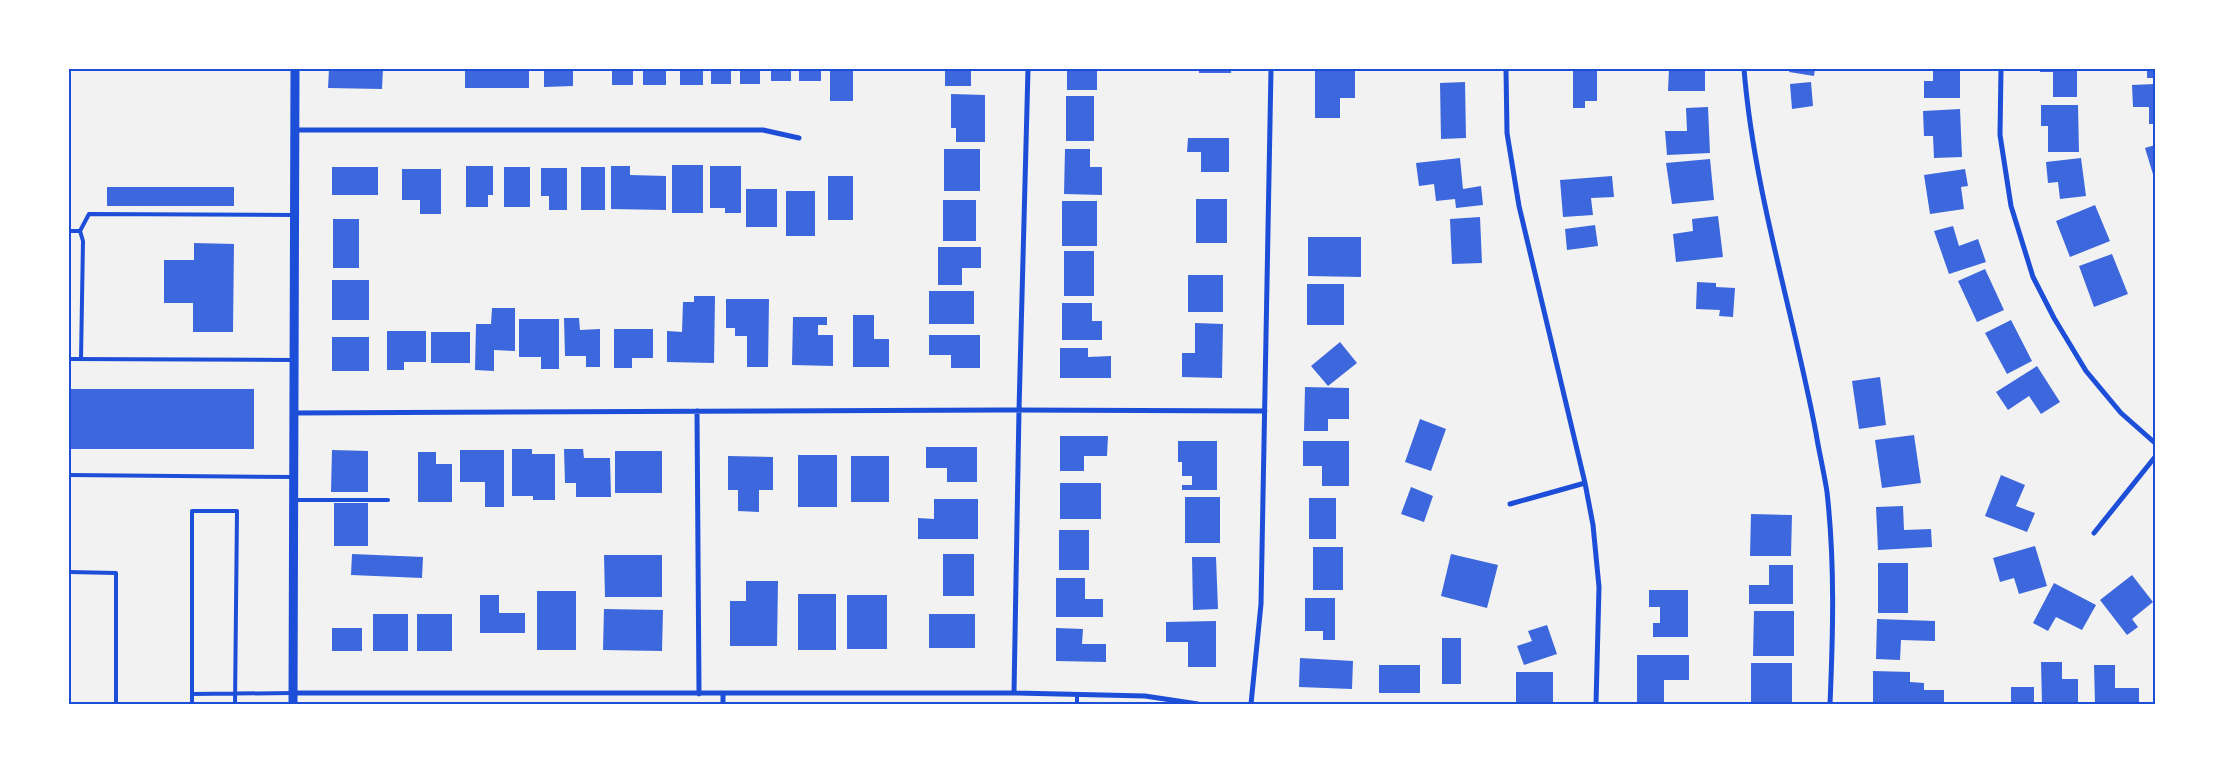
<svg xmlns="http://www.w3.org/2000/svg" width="2224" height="773" viewBox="0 0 2224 773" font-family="Commissioner,sans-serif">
<rect width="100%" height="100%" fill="#f2f2f2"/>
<!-- building -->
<path fill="#3d67dc" d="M329,69H383L382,89L328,88Z
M465,69H529V88H465Z
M573,69V86L544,87V70Z
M612,69H633V85H612Z
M643,69H666V85H643Z
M680,69H703V85H680Z
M711,69H731V84H711Z
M740,69H760V84H740Z
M771,69H791V81H771Z
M799,69H821V81H799Z
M830,69H853V101H830Z
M945,69H971V86H945Z
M1067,69H1097V90H1067Z
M1199,69H1231V73H1199Z
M1669,69H1705V91H1668Z
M1790,69H1815L1814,76L1789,72Z
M1933,69H1960V98H1924V81H1933Z
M2040,69H2077V97H2053V72H2040Z
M2147,69H2155V78H2147Z
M1315,70H1355V98H1340V118H1315Z
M1573,71H1597V101H1585V108H1573Z
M1465,82L1466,138L1441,139L1440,83Z
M1811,82L1813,106L1792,109L1790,84Z
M2155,84V124H2149V107H2133L2132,85Z
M951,94L985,95V142H956V128H951Z
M1066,96H1094V141H1066Z
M2041,105H2078L2079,152H2048V126H2041Z
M1708,107L1710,153L1667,155L1665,131H1687L1686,108Z
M1960,109L1962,157L1934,158L1933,136H1924L1923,111Z
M1188,138H1229V172H1201V152H1187Z
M2155,145V181L2145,148Z
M944,149H980V191H944Z
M1065,149H1090V167H1102V195L1064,194Z
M1460,158L1463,189L1481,186L1483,205L1456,208L1455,199L1436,201L1434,184L1419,186L1416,163Z
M2081,158L2086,196L2060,199L2058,182L2048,183L2046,162Z
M1710,159L1714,200L1672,204L1666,163Z
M672,165H703V213H672Z
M466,166H493V195H488V207H466Z
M611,166H630V175L666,176V210L611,209Z
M710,166H741V213H725V208H710Z
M332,167H378V195H332Z
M504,167H530V207H504Z
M581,167H605V210H581Z
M541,168H567V210H549V196H541Z
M402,169H441V214H420V200H402Z
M1965,169L1968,186L1961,187L1964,209L1930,214L1924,175Z
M828,176H853V220H828Z
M1612,176L1614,197L1591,198L1593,215L1563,217L1560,180Z
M107,187H234V206H107Z
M746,189H777V227H746Z
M786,191H815V236H786Z
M1196,199H1227V243H1196Z
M943,200H976V241H943Z
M1062,201H1097V246H1062Z
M2095,205L2110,241L2070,257L2056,221Z
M1718,216L1723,257L1676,262L1673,234L1693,231L1692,219Z
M1480,217L1482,263L1452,264L1450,219Z
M333,219H359V268H333Z
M1595,225L1598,246L1567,250L1565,229Z
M1953,226L1959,246L1978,239L1986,262L1949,274L1934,231Z
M1308,237H1361V277L1308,276Z
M194,243L234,244L233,332H193V303H164V260H194Z
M938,247H981V268H962V285H938Z
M1064,251H1094V296H1064Z
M2112,254L2128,294L2094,307L2079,266Z
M1985,269L2004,310L1977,322L1958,281Z
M1188,275H1223V312H1188Z
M332,280H369V320H332Z
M1697,282L1716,283V287L1735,288L1733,317L1719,316L1720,310L1696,309Z
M1307,284H1344V325H1307Z
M929,291H974V324H929Z
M694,296H715L714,363L667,362V331L682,332L683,302H694Z
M726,299H769L768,367H747V336H735V328H726Z
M1062,303H1092V321H1102V340H1062Z
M492,308H515V351L494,350V371L475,370L476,324H491Z
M853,315H874V339H889V367H853Z
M793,317H827V325H818V335H833V366L792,365Z
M564,318H579L580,330L600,329V367H586V356H565Z
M519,319H559V369H541V357H519Z
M2011,320L2032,361L2007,374L1985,333Z
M1195,323L1223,324L1222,378L1182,377V353H1195Z
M614,329H653V358H632V368H614Z
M387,331H426V362H404V370H387Z
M431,332H470V363H431Z
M929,335H980V368H951V355H929Z
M332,337H369V371H332Z
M1340,342L1357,363L1328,386L1311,366Z
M1060,348H1088V357L1111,356V378H1060Z
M2037,366L2060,402L2041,414L2029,396L2008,410L1996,392Z
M1880,377L1886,425L1859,429L1852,381Z
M1305,387L1349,388V419H1328V431H1304Z
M69,389H254V449H69Z
M1420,419L1446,429L1431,471L1405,462Z
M1914,435L1921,483L1882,488L1875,440Z
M1060,436H1108L1107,456H1084V471H1060Z
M1178,441H1217V490H1182V485H1192V476H1182V462H1178Z
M1303,441H1349V486H1322V466H1303Z
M926,447H977V482H947V468H926Z
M512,449H532V454H555V500H533V496H512Z
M564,449H583L584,458H610L611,497H576V483H565Z
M332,450L368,451V492H331Z
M460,450H504V507H485V482H460Z
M615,451H662V493H615Z
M418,452H436V464H452V502H418Z
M798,455H837V507H798Z
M728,456L773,457V490H759V512L738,511V490H728Z
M851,456H889V502H851Z
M2001,475L2025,485L2016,506L2035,513L2027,532L1985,516Z
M1060,483H1101V519H1060Z
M1411,487L1433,496L1424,522L1401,514Z
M1185,497H1220V543H1185Z
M1309,498H1336V539H1309Z
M934,499H978V539H918V518L934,519Z
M334,503H368V546H334Z
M1903,506L1904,530L1931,529L1932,547L1878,550L1876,507Z
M1751,514L1792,515L1791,556H1750Z
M1059,530H1089V570H1059Z
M2035,546L2047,586L2019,594L2014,578L2000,582L1993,558Z
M1313,547H1343V590H1313Z
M352,554L423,557L422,578L351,575Z
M943,554H974V596H943Z
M1451,554L1498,565L1487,608L1441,596Z
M604,555H662V597H605Z
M1192,557H1216L1218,609L1193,610Z
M1878,563H1908V613H1878Z
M1769,565H1793V604H1749V585H1769Z
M2132,575L2153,602L2132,619L2138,627L2127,635L2100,600Z
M1056,578H1085V599H1103V617H1056Z
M746,581H778L777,646H730V601H746Z
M2054,583L2096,605L2082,630L2056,617L2048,631L2033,623Z
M1649,590H1688V637H1653V623H1660V607H1649Z
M537,591H576V650H537Z
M798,594H836V650H798Z
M480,595H499V613H525V633H480Z
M847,595H887V649H847Z
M1305,598H1335V640H1323V631H1305Z
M604,609L663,610L662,651L603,650Z
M1754,611H1794V656H1753Z
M373,614H408V651H373Z
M417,614H452V651H417Z
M929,614H975V648H929Z
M1877,619L1935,621V641L1901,640L1900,660L1876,659Z
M1216,621V667H1188V642H1166V622Z
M1547,625L1557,654L1524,665L1517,646L1532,641L1528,631Z
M332,628H362V651H332Z
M1056,628L1083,629L1082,644H1106V662L1056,661Z
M1442,638H1461V684H1442Z
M1637,655H1689V680H1664V703H1637Z
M1300,658L1353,661L1352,689L1299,687Z
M2041,662H2062V679H2078V704H2042Z
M1751,663H1792V704H1751Z
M1379,665H1420V693H1379Z
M2094,665H2115V688H2139V704H2095Z
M1873,671L1910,672V682L1924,683V690H1944V704H1873Z
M1516,672H1553V703H1516Z
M2011,687H2034V704H2011Z"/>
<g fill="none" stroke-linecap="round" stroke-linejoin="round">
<!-- service -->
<path stroke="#1d4ed8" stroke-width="4" d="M69,231H80L83,241L81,359
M80,231L89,214L295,215
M69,359L293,360
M69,475L294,477
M294,500H388
M69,572L116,573V704
M192,694L293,693
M1077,694V704
M192,704V511H237L235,704"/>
<!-- minor -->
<path stroke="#1d4ed8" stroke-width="5" d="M1506,69L1507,133L1519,206L1585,483L1593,525L1599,587L1596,704
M1744,69C1754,192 1793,311 1816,433C1819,452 1824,472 1827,492C1835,563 1833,634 1830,704
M2001,69L2000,135L2011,206L2033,277L2054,318L2086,371L2121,413L2155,443
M296,130H763L799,138
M697,411L699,694
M294,413L1002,410L1265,411
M1510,504L1585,483
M2094,533L2155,457
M293,693H1014L1145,696L1198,704
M1014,693L1019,410L1028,69
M723,704V694
M1251,704L1261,604L1271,69"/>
<!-- tertiary -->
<path stroke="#1d4ed8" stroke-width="9" d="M293,704L295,69"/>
</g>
<!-- border -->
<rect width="2224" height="773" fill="none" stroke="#ffffff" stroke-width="140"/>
<rect x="70" y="70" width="2084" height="633" fill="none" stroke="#1d4ed8" stroke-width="2"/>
</svg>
